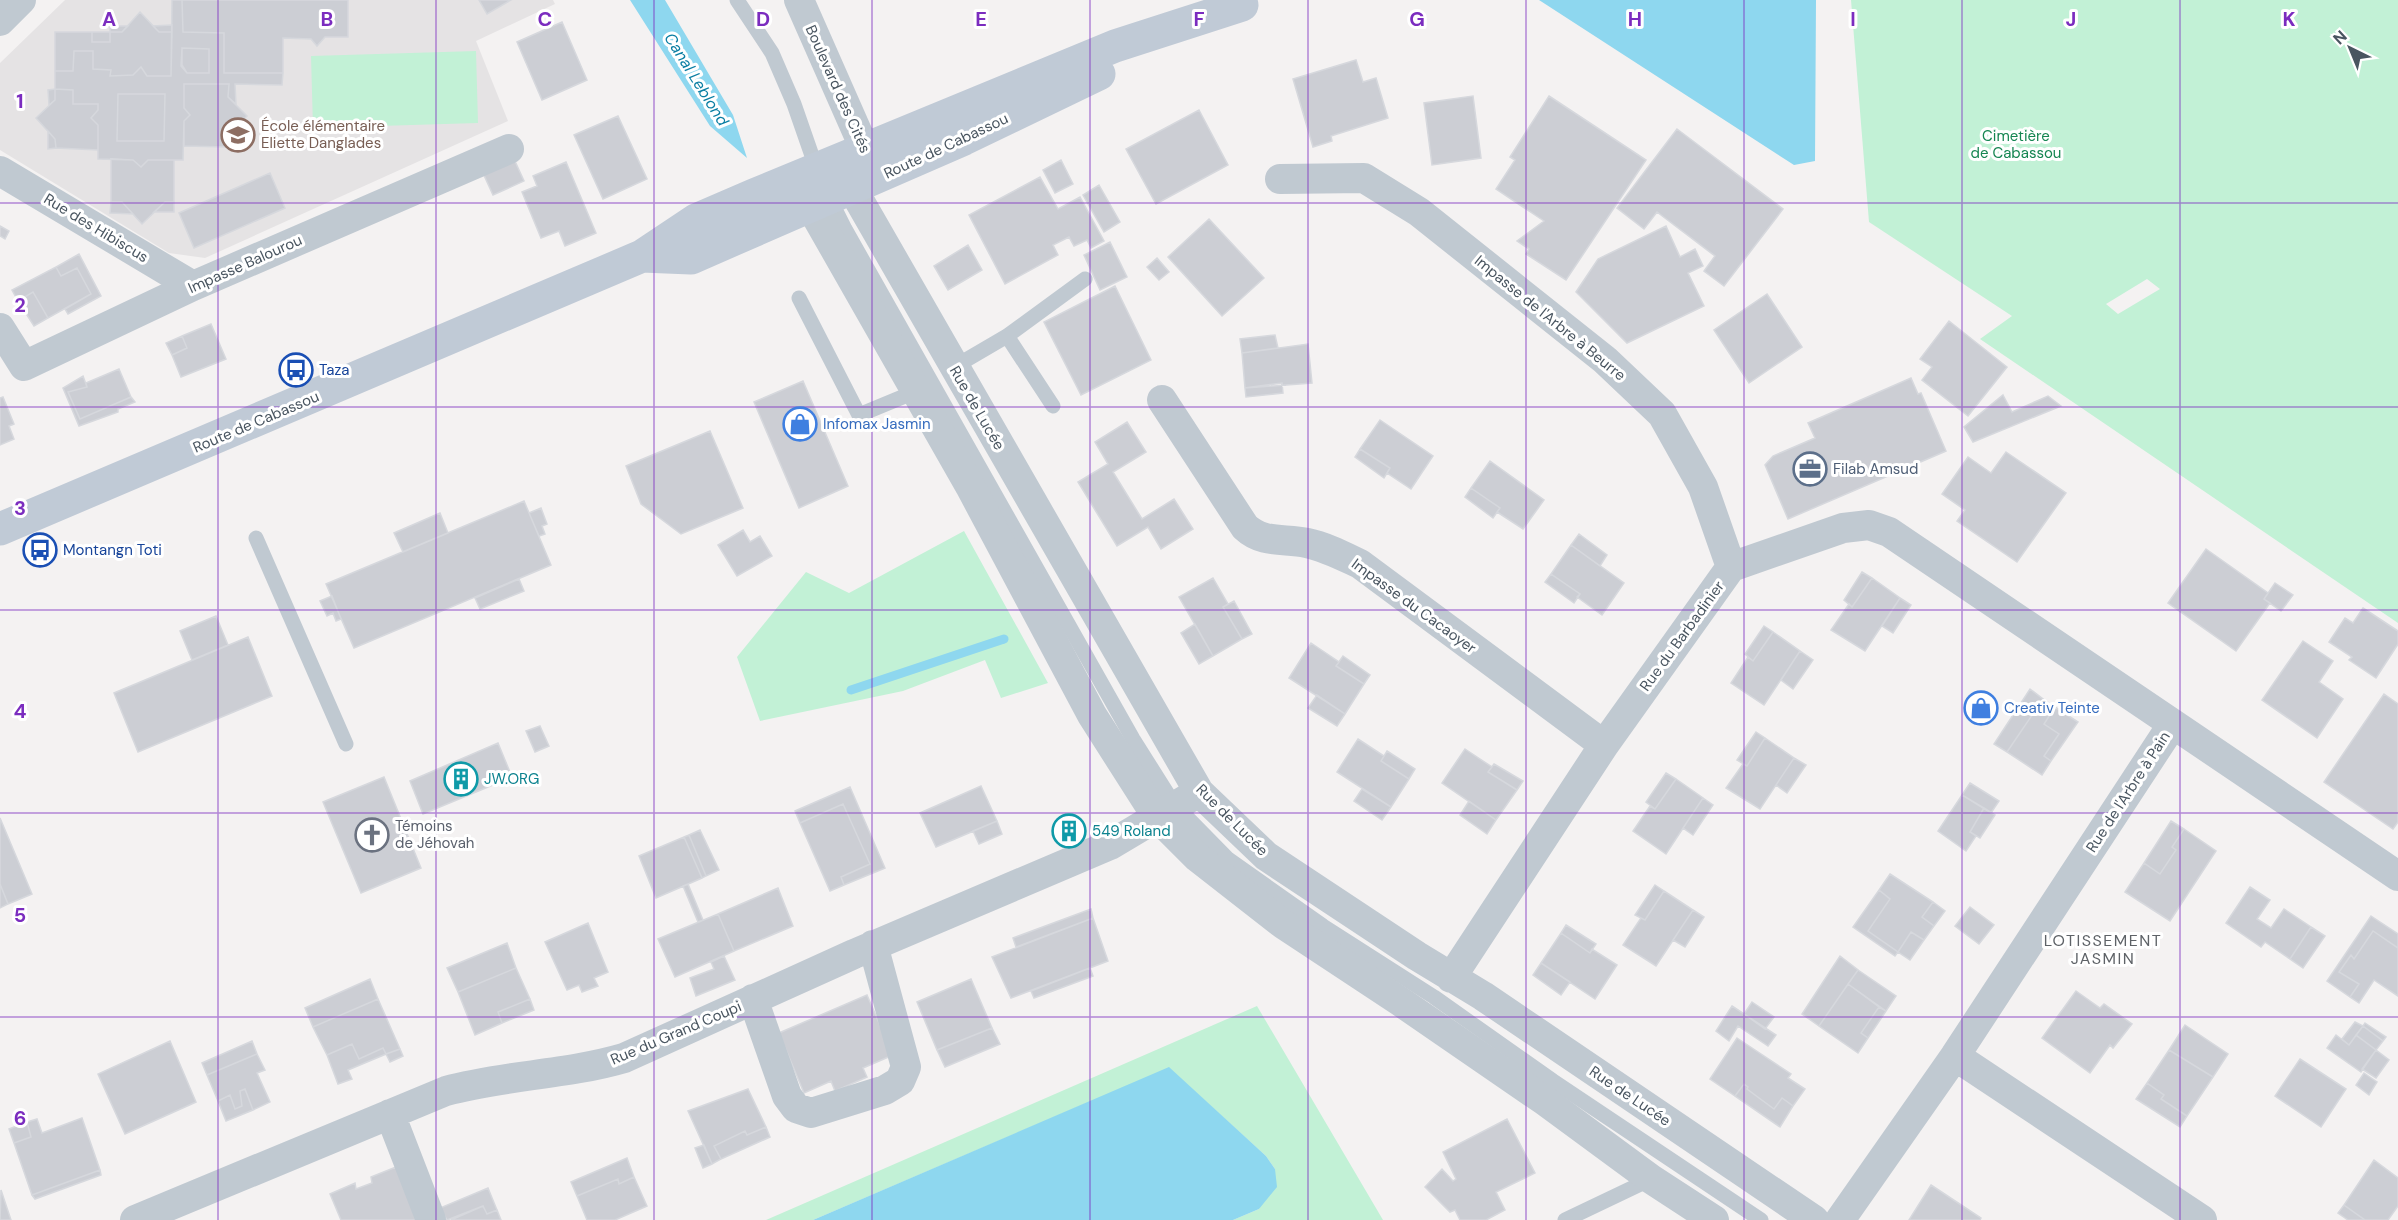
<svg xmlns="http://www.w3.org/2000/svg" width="2398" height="1220" viewBox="0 0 2398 1220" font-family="'DM Sans',sans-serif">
<rect width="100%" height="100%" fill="#f4f2f2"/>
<!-- education -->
<path fill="#e5e3e4" d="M65,0H553L555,4L476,41L508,121L205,258L169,253L0,150V63Z"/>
<!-- green -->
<path fill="#c2f1d6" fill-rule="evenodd" d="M1851,0H2398V623L1980,339L2012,316L1869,222ZM2147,279L2160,289L2118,314L2106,304Z
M476,51L478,123L313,128L311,56Z
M964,531L1048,683L1001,698L985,660L903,691L760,721L737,657L806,572L849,593Z
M1257,1006L1383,1220H1233L1259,1209L1275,1169L1266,1156L1169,1068L813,1220H766Z"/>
<!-- water -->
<path fill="#8ed7ef" d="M630,0H665L733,115L747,158L710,126Z
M1539,0H1816L1815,161L1794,165Z
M1169,1067L1266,1156L1275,1169L1277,1187L1259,1209L1233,1220H813Z"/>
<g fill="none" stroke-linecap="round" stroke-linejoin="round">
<!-- stream -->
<path stroke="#8ed7ef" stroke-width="9" d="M851,690L1004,639"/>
</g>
<!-- building -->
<path fill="#ccced4" stroke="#d6d8dd" stroke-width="1.5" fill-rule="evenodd" d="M172,0H182L183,32L224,33V73H283L282,85L235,84L236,104L228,97L229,84H184V108L190,115L184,121L183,160H148L141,167L133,160L98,159V125L91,118L98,110V104H73V90L55,89V71H73L74,51H93V69L111,70L110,76L133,75L141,67L147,76H171ZM182,48L209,49V73H187L181,66ZM118,94H165L164,141H117Z
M182,0H348V37H325L317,46L311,39L283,38V73H224V33L183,32Z
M479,0H511L487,14Z
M140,12L159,32H172L171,76H147L141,67L133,75L110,76L111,70L93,69V51H74L73,71H55V32H92V42H110V32H122Z
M562,22L587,80L542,100L517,42Z
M172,25V32H159L153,26Z
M110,26H128L122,32H110Z
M92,32H110V42H92Z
M182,48L209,49V73H187L182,65Z
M1356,60L1363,82L1376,78L1388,118L1331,136L1332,141L1313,147L1293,79Z
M184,84H229L228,97L247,116L228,136V147L184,146V121L190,115L184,108Z
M55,89V100L49,105L48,90Z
M55,89L73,90V104H98V110L91,118L98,125V150L56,148L55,139L36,118L55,100Z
M118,94H165L164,141H117Z
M1473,96L1481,158L1432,165L1424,103Z
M1549,96L1646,160L1566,280L1526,254L1529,249L1517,241L1544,221L1496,189L1515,160L1510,157Z
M1199,110L1228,165L1156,204L1126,149Z
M618,116L647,179L603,199L574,135Z
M235,129V146L228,147V136Z
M1677,129L1783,209L1724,286L1704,271L1715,256L1657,212L1644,229L1617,208Z
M48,131L55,139L56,148L48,149Z
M111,159L133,160L141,167L148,160H174V202H165L142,224L122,202H111Z
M514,159L524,181L493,195L483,173Z
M1061,160L1073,184L1055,193L1043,170Z
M566,162L596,233L565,246L559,231L541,238L522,192L537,186L533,176Z
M270,173L285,208L194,248L179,213Z
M1040,177L1058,209L1080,197L1104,241L1091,248L1087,240L1074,246L1069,237L1053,245L1058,255L1005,284L969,215Z
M1099,185L1120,222L1104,232L1083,195Z
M111,202H122L133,214L110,213Z
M165,202H174V212H154Z
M1209,219L1264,278L1222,316L1168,257Z
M0,226L9,231L5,239L0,236Z
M1666,226L1680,257L1695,249L1703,266L1688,273L1704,306L1627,343L1576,292L1598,259Z
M1110,242L1127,277L1100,290L1084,255Z
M968,245L982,270L948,290L934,266Z
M79,254L101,296L68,314L65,309L91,294L77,268L61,276L56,267Z
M1157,258L1169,272L1159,280L1147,267Z
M56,267L61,276L77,268L91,294L48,318L33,292L18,301L12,290Z
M1115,286L1151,360L1081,395L1044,322Z
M33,292L48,318L34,326L18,301Z
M1767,294L1802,347L1749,383L1714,330Z
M1949,321L2007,367L1968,416L1922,380L1932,367L1920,359Z
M211,324L226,359L181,377L172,355L187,348L182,336Z
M1275,335L1278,348L1242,353L1240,339Z
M182,336L187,348L172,355L166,343Z
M1308,344L1312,383L1245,388L1242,353Z
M119,369L131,397L80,419L68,392L87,387L86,383Z
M83,376L87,387L68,392L80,419L131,397L135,402L118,409V412L79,426L63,388Z
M1911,378L1918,394L1921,393L1946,451L1788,519L1765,465L1773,456L1815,438L1808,423Z
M803,381L848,486L799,508L754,402Z
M1282,383L1283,393L1246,397L1245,388Z
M2003,395L2012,412L2048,396L2061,406L1973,442L1964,427Z
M3,397L14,424L9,426L14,439L0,445V398Z
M1380,420L1433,456L1411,489L1387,473L1390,468L1360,449Z
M1127,422L1146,452L1113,472L1142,519L1174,499L1193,529L1161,549L1148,527L1117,546L1078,482L1108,464L1095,442Z
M710,431L743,508L681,534L641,504L626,466Z
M1360,449L1390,468L1384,478L1355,457Z
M2006,452L2066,493L2017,562L1957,521L1965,510L1942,494L1968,457L1991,473Z
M1490,461L1544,500L1523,529L1497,512L1500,508L1471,488Z
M1471,488L1500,508L1493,518L1465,497Z
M524,501L551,565L354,648L326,584Z
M541,508L547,524L542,526L545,534L539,536L529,513Z
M440,513L448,533L403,552L394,533Z
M743,530L750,542L760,536L772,556L737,576L718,545Z
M1579,534L1607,555L1600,566L1571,545Z
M1571,545L1624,583L1602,615L1577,597L1580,594L1551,574Z
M2206,549L2268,593L2264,599L2270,603L2236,651L2168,603Z
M1862,572L1872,578L1852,607L1844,600Z
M1551,574L1580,594L1574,603L1545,582Z
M1213,578L1228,604L1223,607L1242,639L1213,656L1179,597Z
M1872,578L1900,598L1865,651L1831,630L1849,604L1852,607Z
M519,579L524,591L480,609L475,598Z
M2275,583L2293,595L2281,611L2264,599Z
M332,596L341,619L336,621L333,613L327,616L320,601Z
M1900,598L1911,605L1893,633L1882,626Z
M1234,601L1252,634L1242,639L1223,607Z
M2363,608L2398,631V644L2376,678L2349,660L2352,657L2329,642L2345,618L2353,623Z
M216,616L228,645L192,660L180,631Z
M1195,624L1213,656L1199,664L1181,633Z
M1764,626L1773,632L1753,661L1745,654Z
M1773,632L1800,651L1764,705L1731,683L1748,657L1753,661Z
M248,637L272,696L138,752L114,693Z
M2303,641L2333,661L2319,682L2343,699L2317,738L2262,700Z
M1311,643L1339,662L1336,666L1364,684L1345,714L1289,678Z
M1800,651L1813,660L1793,689L1781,680Z
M1343,656L1370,675L1364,684L1336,666Z
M2030,689L2043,699L2007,752L1994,744Z
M2384,694L2398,704V822L2393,829L2324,782Z
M1317,695L1345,714L1337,726L1308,708Z
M2043,699L2055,707L2044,724L2059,734L2044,756L2051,761L2042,775L2007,752Z
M2055,707L2078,722L2051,761L2044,756L2059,734L2044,724Z
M540,726L549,746L535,752L526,731Z
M1756,732L1765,738L1747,766L1737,760Z
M1765,738L1794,758L1760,809L1726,788L1743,764L1747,766Z
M1358,739L1384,756L1381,761L1409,779L1391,807L1337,772Z
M498,743L512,777L423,814L410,781Z
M1465,749L1492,767L1488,772L1517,790L1496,820L1442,783Z
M1387,751L1415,769L1409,779L1381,761Z
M1794,758L1806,765L1787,793L1776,785Z
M1494,764L1523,781L1517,790L1488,772Z
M1666,773L1676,779L1655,809L1646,802Z
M384,777L421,868L361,893L323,802Z
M1676,779L1703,798L1666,854L1633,831L1650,806L1655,809Z
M1970,783L1999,801L1991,813L1962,795Z
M981,786L997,821L936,847L920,813Z
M850,787L885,868L844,885L841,877L870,864L843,804L800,823L795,811Z
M1362,789L1391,807L1382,820L1354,801Z
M1962,795L1984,808L1970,832L1976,836L1966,851L1938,831Z
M1703,798L1713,805L1693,835L1683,828Z
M1469,801L1496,820L1487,834L1460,815Z
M843,804L870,864L841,877L844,885L830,891L800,823Z
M1984,808L1995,815L1980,838L1970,832Z
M0,818L32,894L8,904L0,884Z
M997,821L1002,834L979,844L973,831Z
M1068,821L1075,827L1080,835L1067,842L1057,826Z
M2171,821L2184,829L2172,847L2176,850L2160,874L2144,863Z
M2184,829L2216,851L2170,921L2125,892L2144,863L2160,874L2176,850L2172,847Z
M700,830L719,870L706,876L689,835Z
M689,835L706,876L702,878L684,837Z
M684,837L702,878L656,898L639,856Z
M1890,874L1933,902L1922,917L1934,926L1924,940L1911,932L1898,952L1868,931L1890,899L1879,890Z
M0,884L8,904L0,908Z
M688,884L703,920L698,922L683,886Z
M1655,885L1664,891L1645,920L1635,915Z
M2250,887L2270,900L2257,919L2271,928L2284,909L2311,927L2290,959L2265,942L2261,947L2226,923Z
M778,888L793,926L734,951L718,914Z
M1879,890L1890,899L1868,931L1898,952L1895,956L1853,927Z
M1664,891L1693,910L1656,966L1623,945L1641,918L1645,920Z
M1933,902L1945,911L1934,926L1922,917Z
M1970,907L1994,925L1979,944L1955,926Z
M1091,909L1093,918L1016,947L1013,938Z
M1693,910L1704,917L1685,947L1673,940Z
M718,914L734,951L675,977L658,939Z
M2371,916L2398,934V948L2373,931L2354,959L2351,955L2339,972L2359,984L2350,997L2327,981Z
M1093,918L1108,961L1011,998L992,957Z
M588,923L608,972L594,978L598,986L582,992L579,985L567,990L545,942Z
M1566,925L1596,944L1590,953L1561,933Z
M2311,927L2325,936L2303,968L2290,959Z
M2373,931L2398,948V996L2374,980L2359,1003L2350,997L2359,984L2339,972L2351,955L2354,959Z
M1911,932L1924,940L1910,960L1898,952Z
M1561,933L1590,953L1592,949L1617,965L1595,999L1541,963Z
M507,943L516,968L458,992L447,968Z
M724,956L735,980L696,996L690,978L714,969L711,962Z
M1840,956L1858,970L1819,1026L1802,1014Z
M1541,963L1570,982L1561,995L1533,975Z
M516,968L530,999L498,1012L502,1023L475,1035L458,992Z
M1090,968L1093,976L1034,998L1031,991Z
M1858,970L1896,996L1886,1011L1848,984Z
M370,979L378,999L313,1027L305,1008Z
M971,979L992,1028L937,1050L917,1002Z
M1848,984L1879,1007L1861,1033L1868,1038L1858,1053L1819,1026Z
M2076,991L2100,1008L2104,1004L2132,1024L2113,1048L2110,1045L2090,1073L2042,1038Z
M867,995L893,1055L863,1068L867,1077L835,1091L831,1081L804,1093L779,1033Z
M378,999L400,1049L386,1054L383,1048L359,1059L352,1044L327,1055L313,1027Z
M530,999L534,1010L502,1023L498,1012Z
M1752,1002L1774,1017L1765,1029L1744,1014Z
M1732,1006L1776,1035L1768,1046L1738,1026L1729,1041L1716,1031Z
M1879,1007L1886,1011L1868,1038L1861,1033Z
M2355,1022L2363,1026L2349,1045L2342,1039Z
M2365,1023L2386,1037L2383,1041L2363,1026Z
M2185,1025L2228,1054L2213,1077L2169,1050Z
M2363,1026L2383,1041L2376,1050L2356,1035Z
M992,1028L1000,1044L945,1067L937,1050Z
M2336,1035L2349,1045L2356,1035L2376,1050L2361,1072L2327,1048Z
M1737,1038L1791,1074L1788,1078L1805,1089L1793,1106L1782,1098L1774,1109L1747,1089L1748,1087L1744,1084L1735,1096L1710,1079Z
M170,1041L196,1102L125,1134L98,1074Z
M252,1041L257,1054L207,1075L202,1063Z
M352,1044L359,1059L383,1048L386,1054L348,1070L352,1079L338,1084L327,1055Z
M400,1049L403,1056L390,1062L386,1054Z
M2169,1050L2213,1077L2187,1116L2161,1099L2164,1095L2147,1083Z
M2376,1050L2389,1060L2376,1078L2362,1069Z
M257,1054L265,1070L257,1073L270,1102L253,1110L245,1089L240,1091L242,1106L235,1109L230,1095L218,1101L207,1075Z
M2300,1059L2346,1089L2321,1127L2275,1096Z
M2364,1073L2377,1082L2369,1095L2356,1085Z
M2147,1083L2164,1095L2161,1099L2187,1116L2180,1127L2136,1099Z
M1744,1084L1748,1087L1747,1089L1774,1109L1782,1098L1793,1106L1780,1127L1735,1096Z
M245,1089L253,1110L226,1121L218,1101L230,1095L235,1109L242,1106L240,1091Z
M748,1089L766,1127L747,1135L745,1131L714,1146L721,1159L712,1164L688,1111Z
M82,1118L100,1170L32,1195L14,1143L31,1137L27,1122L37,1119L42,1133Z
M1507,1119L1535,1173L1496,1192L1505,1210L1486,1220H1460L1455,1210L1450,1212L1425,1187L1442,1169L1453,1181L1456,1179L1443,1152Z
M27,1122L31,1137L14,1143L9,1129Z
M766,1127L770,1137L721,1159L714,1146L745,1131L747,1135Z
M704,1145L712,1164L703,1168L695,1148Z
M627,1158L634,1177L619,1184L618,1179L577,1196L571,1182Z
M2374,1160L2398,1178V1206L2388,1220H2365L2344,1205Z
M396,1167L418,1220H341L330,1194L355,1183L356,1189L372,1183L371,1177Z
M100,1170L101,1175L35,1199L32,1195Z
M634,1177L647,1206L615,1220H587L577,1196L618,1179L619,1184Z
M1931,1185L1981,1218L1980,1220H1909Z
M488,1188L497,1210L487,1214L483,1206L447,1220L440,1208Z
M1,1190L11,1220H0Z
M2344,1205L2365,1220H2348L2338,1213Z
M483,1206L487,1214L497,1210L501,1220H451Z"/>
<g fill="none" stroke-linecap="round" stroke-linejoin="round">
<!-- lane -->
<path stroke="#c0c9d1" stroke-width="15" d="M737,0L772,53L794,104L818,173
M828,195L845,229L1133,739L1174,804L1228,859L1323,926L1434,997L1553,1081L1761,1220
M799,298L859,415L917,391
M1007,336L1053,406
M954,367L1007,336L1085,279
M256,538L346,744
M1565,1220L1651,1179"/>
<!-- street -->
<path stroke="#c0c9d1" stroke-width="30" d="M799,0L874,170
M0,21L21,0
M0,171L193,286
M1280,179L1364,178L1419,212L1605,360L1662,414L1703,487L1731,567
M0,328L24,366L193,286L509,149
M1162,400L1245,527C1263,544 1285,538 1307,543C1326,547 1343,556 1360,564L1604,745
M1451,978L1604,745L1731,567L1843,528L1869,525L1889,532L2398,876
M753,999L787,1096L796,1108L811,1113L885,1090L900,1081L906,1067L873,945
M1955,1056L2202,1220
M390,1114L431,1220
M135,1220L446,1091C504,1075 566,1075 624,1058L854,954L1110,845L1199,792
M1714,1220L1651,1179L1545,1101L1401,1002L1283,924L1197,857L1157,817L1092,715L970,486L811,207L817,169L852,188L1199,792L1266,856L1417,956L1483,996L1814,1220
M1840,1220L1955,1056L2172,725"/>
<!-- secondary -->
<path stroke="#c0cad6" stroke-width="33" d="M642,256L691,258L964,139L1099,74
M0,529L642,256L696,220L754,195L1115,46L1242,5"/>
</g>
<!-- grid -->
<path fill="none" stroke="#7b2cbf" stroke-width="1.5" stroke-opacity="0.55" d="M218,0V1220M436,0V1220M654,0V1220M872,0V1220M1090,0V1220M1308,0V1220M1526,0V1220M1744,0V1220M1962,0V1220M2180,0V1220M0,203H2398M0,407H2398M0,610H2398M0,813H2398M0,1017H2398"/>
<!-- icons -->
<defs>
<symbol id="school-ring" viewBox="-11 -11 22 22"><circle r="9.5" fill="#fff" stroke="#8d6e63" stroke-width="1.5"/><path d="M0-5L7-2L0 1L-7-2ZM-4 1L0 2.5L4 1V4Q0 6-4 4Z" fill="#8d6e63"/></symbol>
<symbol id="bus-ring" viewBox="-11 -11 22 22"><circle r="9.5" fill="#fff" stroke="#1a4fb4" stroke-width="1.5"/><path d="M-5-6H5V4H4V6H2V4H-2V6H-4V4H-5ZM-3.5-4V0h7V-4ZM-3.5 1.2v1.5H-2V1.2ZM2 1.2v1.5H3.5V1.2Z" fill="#1a4fb4"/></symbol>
<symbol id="shop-ring" viewBox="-11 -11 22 22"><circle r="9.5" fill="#fff" stroke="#3f7fe0" stroke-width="1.5"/><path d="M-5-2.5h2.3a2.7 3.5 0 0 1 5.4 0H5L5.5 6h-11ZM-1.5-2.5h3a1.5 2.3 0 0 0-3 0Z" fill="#3f7fe0"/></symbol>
<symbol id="office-ring" viewBox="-11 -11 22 22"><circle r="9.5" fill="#fff" stroke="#5c6f8a" stroke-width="1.5"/><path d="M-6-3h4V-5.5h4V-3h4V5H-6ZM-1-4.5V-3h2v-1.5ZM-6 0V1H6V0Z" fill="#5c6f8a"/></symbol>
<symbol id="building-ring" viewBox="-11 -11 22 22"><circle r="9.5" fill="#fff" stroke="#0f9aa8" stroke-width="1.5"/><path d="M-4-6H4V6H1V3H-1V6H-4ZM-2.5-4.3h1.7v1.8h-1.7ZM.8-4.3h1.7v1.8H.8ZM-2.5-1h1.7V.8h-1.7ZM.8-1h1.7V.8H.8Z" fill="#0f9aa8"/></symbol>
<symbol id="church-ring" viewBox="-11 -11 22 22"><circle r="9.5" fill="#fff" stroke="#6b7280" stroke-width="1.5"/><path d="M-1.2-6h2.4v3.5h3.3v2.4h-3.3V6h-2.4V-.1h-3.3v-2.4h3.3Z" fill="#6b7280"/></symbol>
</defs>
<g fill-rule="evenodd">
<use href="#school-ring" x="219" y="116" width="38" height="38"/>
<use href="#bus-ring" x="277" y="351" width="38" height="38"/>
<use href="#shop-ring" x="781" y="405" width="38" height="38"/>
<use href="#office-ring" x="1791" y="450" width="38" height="38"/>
<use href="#bus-ring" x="21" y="531" width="38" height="38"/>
<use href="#shop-ring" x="1962" y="689" width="38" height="38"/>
<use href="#building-ring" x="442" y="760" width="38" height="38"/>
<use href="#building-ring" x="1050" y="812" width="38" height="38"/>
<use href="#church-ring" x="353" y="816" width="38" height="38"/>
</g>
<g text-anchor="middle" stroke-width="6" stroke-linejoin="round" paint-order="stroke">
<!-- street labels -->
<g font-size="15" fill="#495560" stroke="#fff">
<text transform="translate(838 89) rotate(66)" y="5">Boulevard des Cités</text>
<text transform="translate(946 146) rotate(-25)" y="5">Route de Cabassou</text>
<text transform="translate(96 228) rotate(31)" y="5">Rue des Hibiscus</text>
<text transform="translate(245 264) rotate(-24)" y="5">Impasse Balourou</text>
<text transform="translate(1550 318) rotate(39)" y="5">Impasse de l'Arbre à Beurre</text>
<text transform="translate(977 408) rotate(60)" y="5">Rue de Lucée</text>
<text transform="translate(256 422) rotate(-23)" y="5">Route de Cabassou</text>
<text transform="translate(1414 606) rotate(36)" y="5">Impasse du Cacaoyer</text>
<text transform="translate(1682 636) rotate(-54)" y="5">Rue du Barbadinier</text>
<text transform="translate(2128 792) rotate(-57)" y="5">Rue de l'Arbre à Pain</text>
<text transform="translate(1232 820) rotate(45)" y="5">Rue de Lucée</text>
<text transform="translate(676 1033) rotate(-23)" y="5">Rue du Grand Coupi</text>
<text transform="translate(1630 1096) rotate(34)" y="5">Rue de Lucée</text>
</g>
<!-- education labels -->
<g font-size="15" fill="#785e54" stroke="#fff" text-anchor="start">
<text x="261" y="131">École élémentaire<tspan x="261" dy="17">Eliette Danglades</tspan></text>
</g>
<!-- park labels -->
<g font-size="15" fill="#168652" stroke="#fff">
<text x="2016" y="141">Cimetière<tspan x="2016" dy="17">de Cabassou</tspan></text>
</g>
<!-- transit labels -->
<g font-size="15" fill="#164399" stroke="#fff" text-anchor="start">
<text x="319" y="375">Taza</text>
<text x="63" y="555">Montangn Toti</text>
</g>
<!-- shop labels -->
<g font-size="15" fill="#366cbe" stroke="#fff" text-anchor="start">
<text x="823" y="429">Infomax Jasmin</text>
<text x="2004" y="713">Creativ Teinte</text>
</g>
<!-- service labels -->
<g font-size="15" fill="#4e5e75" stroke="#fff" text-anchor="start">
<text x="1833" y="474">Filab Amsud</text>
</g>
<!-- culture labels -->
<g font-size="15" fill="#0d838f" stroke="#fff" text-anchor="start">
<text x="484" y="784">JW.ORG</text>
<text x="1092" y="836">549 Roland</text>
</g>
<!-- worship labels -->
<g font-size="15" fill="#5b616d" stroke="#fff" text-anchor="start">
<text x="395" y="831">Témoins<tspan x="395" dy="17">de Jéhovah</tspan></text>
</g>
<!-- water labels -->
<g font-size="16" font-style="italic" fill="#0a7ea3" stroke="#fff">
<text transform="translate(697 79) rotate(58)" y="6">Canal Leblond</text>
</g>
<!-- neighbourhood labels -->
<g font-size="16" letter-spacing="1.5" fill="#5e6267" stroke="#fff">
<text x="2103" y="946">LOTISSEMENT<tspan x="2103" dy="18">JASMIN</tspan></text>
</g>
</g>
<g font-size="20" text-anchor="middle" font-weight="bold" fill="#7b2cbf" stroke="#fff" stroke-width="6" stroke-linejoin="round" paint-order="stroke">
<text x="109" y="26">A</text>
<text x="327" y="26">B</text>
<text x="545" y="26">C</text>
<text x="763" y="26">D</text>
<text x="981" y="26">E</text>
<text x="1199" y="26">F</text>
<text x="1417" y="26">G</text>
<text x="1635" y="26">H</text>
<text x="1853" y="26">I</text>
<text x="2071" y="26">J</text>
<text x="2289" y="26">K</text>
<text x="20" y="108">1</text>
<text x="20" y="312">2</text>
<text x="20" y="515">3</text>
<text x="20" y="718">4</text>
<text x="20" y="922">5</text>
<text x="20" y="1125">6</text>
</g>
<!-- north arrow -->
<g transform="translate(2350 48) rotate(317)" stroke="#ffffff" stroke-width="4.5" paint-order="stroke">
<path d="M0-4.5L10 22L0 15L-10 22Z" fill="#495560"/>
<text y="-9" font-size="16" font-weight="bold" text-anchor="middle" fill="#495560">N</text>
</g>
</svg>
